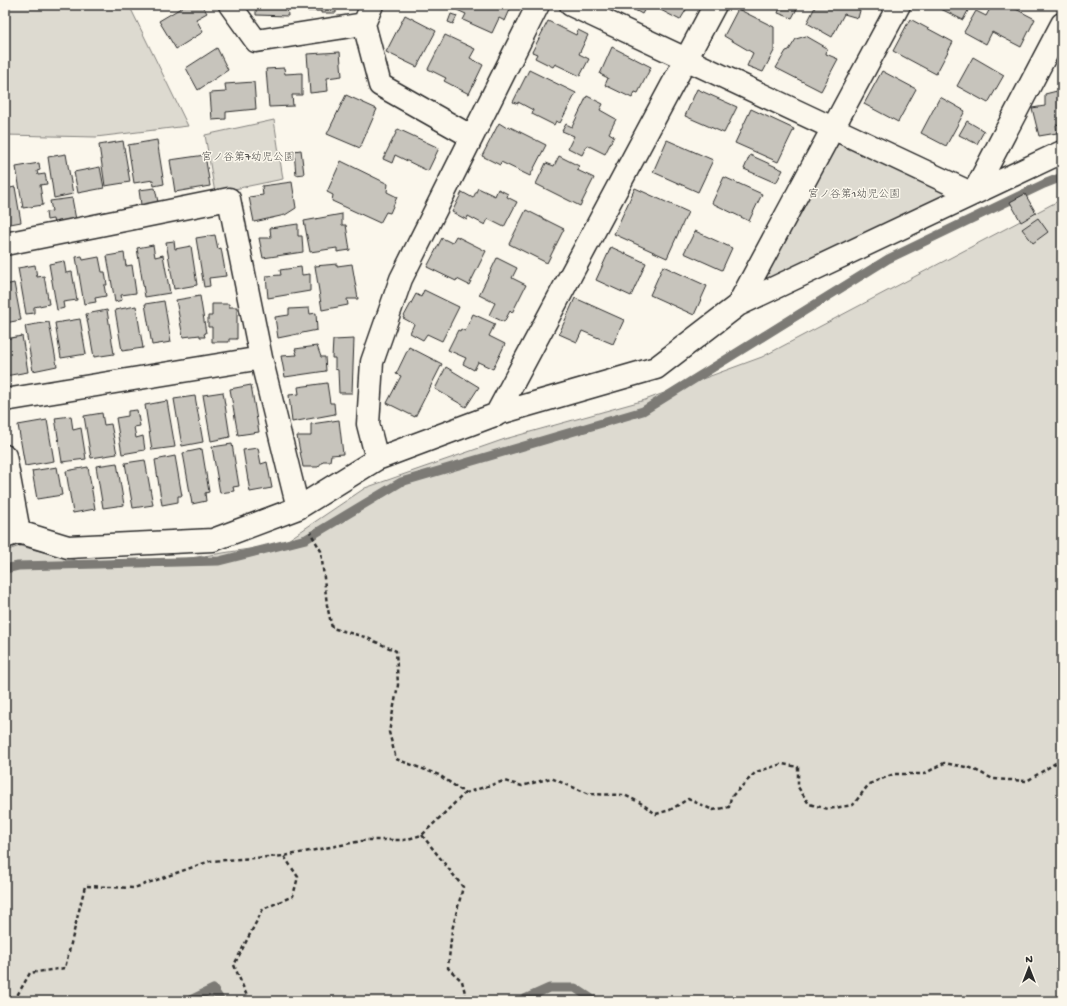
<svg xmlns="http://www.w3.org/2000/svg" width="1067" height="1006" viewBox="0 0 1067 1006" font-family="'Gochi Hand','Klee One',sans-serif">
<rect width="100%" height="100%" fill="#fbf7ec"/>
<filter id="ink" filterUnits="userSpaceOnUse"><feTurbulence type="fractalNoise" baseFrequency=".025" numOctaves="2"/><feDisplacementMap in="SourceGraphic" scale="8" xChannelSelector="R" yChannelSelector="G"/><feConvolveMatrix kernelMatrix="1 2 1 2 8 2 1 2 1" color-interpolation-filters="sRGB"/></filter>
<g filter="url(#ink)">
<!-- green -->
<path fill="#dddad0" stroke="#84827e" d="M5,5H129L188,126L96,137L5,135Z
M274,120L283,179L215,193L205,135Z
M836,137L951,193L762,284Z
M1062,199V1001H5V551L20,546L83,562L177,560L282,544L365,488L505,439L645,400L762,357Z"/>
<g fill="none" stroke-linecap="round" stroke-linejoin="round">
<!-- stream -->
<path stroke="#7b7a75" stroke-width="9" d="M5,569L18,566L219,561L306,539L401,482L643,411L888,259L1044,184L1062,177
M188,1001L213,989L221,1001
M520,1001L549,988H575L595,1001"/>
</g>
<!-- building -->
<path fill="#c7c4bc" stroke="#2b2b2b" d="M186,5H202L207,13L196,19L203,32L176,49L159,21Z
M249,5H287L288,16L256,15V8H249Z
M307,5H349L336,6V13H321V11H308Z
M460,5H512L505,21L499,18L492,33L463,20L466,14L457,10Z
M633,5H647L642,14L631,8Z
M651,5H689L680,20Z
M781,5H799L792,18L778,13Z
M816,5H855L861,7L858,18L844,14L832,37L807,23Z
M933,5H971L963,20Z
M992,5H1008L1035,19L1021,47L992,32L986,44L964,32L976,11L986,16Z
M738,9L774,27V51L763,72L747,66L753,53L724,36Z
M451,14L457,16L453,24L448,22Z
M405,15L436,31L417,67L386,52Z
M910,19L953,42L936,74L893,51Z
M548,21L576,35L578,30L588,35L579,54L589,59L580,76L555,64L553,67L535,58L537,54L532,52Z
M445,35L475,49L470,58L483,65L469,94L444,81L446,78L428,69Z
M806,36L827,48L826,54L838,59L821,91L776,68L786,51L789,50L796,39Z
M612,47L651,67L638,93L635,92L632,98L605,85L608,78L600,74Z
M217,48L228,70L198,90L186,68Z
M340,52L342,76L327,78L328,91L310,93L307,54Z
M973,57L1004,75L988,103L957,86Z
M284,68L285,74L302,73V95H292L293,106L269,107L266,69Z
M529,70L576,93L560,123L556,121L554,125L532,114L533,110L518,102V104L513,102Z
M882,71L916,89L898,122L864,104Z
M1062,79V123L1056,125L1057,133L1039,136L1032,108L1045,106V94L1061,90Z
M254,82L256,109L226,112V119L212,120L210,93L226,92L225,84Z
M697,89L737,107L724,133L685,116Z
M346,95L377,109L360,148L327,134Z
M587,96L603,104L600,110L616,119L609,133L614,136L605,154L587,145L582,155L568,148L574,136L562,131L566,124L572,127Z
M940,97L965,111L946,146L921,133Z
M751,109L794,129L778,162L735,143Z
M967,121L984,131L977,144L959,135Z
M499,123L507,128L508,126L546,145L530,176L501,162L500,165L482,156Z
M398,129L439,148L428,171L395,155L392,163L383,159Z
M157,140L164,184L154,186L153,180L134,183L128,145Z
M667,140L713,160L698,192L653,172Z
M123,141L130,182L105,186L99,145Z
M301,150L304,174L296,175L294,151Z
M66,154L73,194L54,198L48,157Z
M205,155L210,186L175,192L170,160Z
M750,155L783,170L776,183L744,169Z
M559,156L579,166L577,170L594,178L580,206L536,184L546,163L554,166Z
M341,161L388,184L387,192L397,197L390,213L386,212L380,223L332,201L333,195L327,192Z
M39,163L40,170L37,171L38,175L45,174L47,184L40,185L43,205L23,208L16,167Z
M100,167L104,188L78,193L74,172Z
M724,177L762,194L749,221L712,203Z
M292,182L296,208L285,215L254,222L249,197L263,195L262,186Z
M15,187L21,222L5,225V189Z
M155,188L158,202L141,205L139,190Z
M478,188L495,196L498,189L508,194L507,197L517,202L504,227L488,219L485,225L468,216L467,220L452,212L462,192L473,198Z
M635,188L688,212L667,258L614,234Z
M1025,194L1036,213L1021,222L1010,202Z
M72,198L76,220L54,224L53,219L47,220L46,212L52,211L50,201Z
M526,210L564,229L547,263L509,244Z
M342,214V225H346L350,250L337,252V248L310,252L304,221Z
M1038,218L1048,232L1033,243L1022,229Z
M298,224V236H302L303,252L263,258L259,238H271L270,228Z
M695,231L732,248L722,270L684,253Z
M215,235L218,249L221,248L226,276L209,278L210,286L204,287L196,238Z
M456,236L486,251L469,285L457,279L456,281L427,267L442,238L452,243Z
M174,241L175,249L191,246L197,285L174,289L166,242Z
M153,245L155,257L163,255L170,293L145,297L137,248Z
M611,247L646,263L631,296L596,280Z
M124,253L126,266L132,265L136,293L121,295L122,300L115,302L107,256Z
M82,256L83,260L99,257L102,272H105L107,285H104L106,296L95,298L96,302L84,304L76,257Z
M497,258L517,268L512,278L526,285L512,313L510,311L504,322L489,315L495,303L479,295Z
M64,261L66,273L72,272L77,300L63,302L64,308L57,310L49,264Z
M337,264V266L352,264L358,299H347L348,305L322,310L315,266Z
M35,265L37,277L44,276L49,304L34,307V313L26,314L18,268Z
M663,266L707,286L694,315L650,295Z
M301,267L302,275L310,274V291L268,298L266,276L281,275L280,270Z
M14,283L21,320L5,323V285Z
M424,290L459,307L442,341L427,334L423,340L410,333L414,324L403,318L416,294L421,297Z
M200,296L206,333L204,334L205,337H200V335L183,337L176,300Z
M575,298L624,320L613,344L582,331L577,342L559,334Z
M164,301L171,342L152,345L145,304Z
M212,304H229V307H237V339H229V342H212V327H208V316H212Z
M136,306L143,348L122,351L115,310Z
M309,308L310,314L316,313L317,330L278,338L275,317L289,315V309Z
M107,310L114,354L94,357L86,314Z
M473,314L495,324L489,336L505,344L493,369L478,362L474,370L463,364L466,358L448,350L458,330L460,331L461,329L465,331Z
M80,319L86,354L61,358L55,323Z
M49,322L57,366L33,371L25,326Z
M22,336L28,372L5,376V339Z
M354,339L352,393H339L338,370L335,369V358H332L333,340Z
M317,346L321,357H325L326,371L285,377L281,356L297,355L295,349Z
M409,347L442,364L415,417L387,403L401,376L396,374Z
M446,367L479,387L466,407L435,389Z
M327,383L330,403H334L335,414L292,422L289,395L299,394L298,387Z
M251,385L259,432L238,435L230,389Z
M223,392L230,437L211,441L203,395Z
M195,396L203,442L182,446L174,399Z
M167,401L175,447L152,450L145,405Z
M137,410L140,426L134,427L136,438L143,436L145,450L122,454L116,418L128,416V411Z
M102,413L104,425L111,424L117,454L91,458L84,416Z
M71,416L73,430L81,428L86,459L62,462L55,418Z
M47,420L54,461L25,466L18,425Z
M339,420L343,454L331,455L330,461H323L318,467H303L297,436H311V424Z
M232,444L239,486L233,487L234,491L220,493L212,447Z
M258,448L261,464L267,462L272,488L250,492L243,450Z
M202,449L209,492L205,493L206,501L192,504L183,453Z
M175,456L182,496H178V502L162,505L155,460Z
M145,460L153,505L133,508L125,463Z
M117,463L124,505L103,508L96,466Z
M57,467L62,495L37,499L32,471Z
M88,467L95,509L73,513L66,471Z"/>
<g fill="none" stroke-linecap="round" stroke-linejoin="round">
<defs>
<path id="minor" d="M230,5L256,41L364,24
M372,5L364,24L380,85L472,137
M571,5L973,194L1062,24
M5,244L229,199L261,358L298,508
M738,305L899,5
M5,400L261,358
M496,415L715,5
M5,456L19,532
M377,459L368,424L372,362L401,279L538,5
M5,537L19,532L68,547L213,540L298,508L377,459L500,413L656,368L738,305L1062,152"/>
</defs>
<!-- minor casing -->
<use href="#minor" stroke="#2b2b2b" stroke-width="25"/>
<!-- path -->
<path stroke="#2b2b2b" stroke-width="2.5" stroke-dasharray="4 3" stroke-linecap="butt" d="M465,793L504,781L522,786L551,778L589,794L624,795L639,802L656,814L670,810L688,799L713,810L729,807L731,797L756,772L782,764L798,767V787L809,804L828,809L853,805L869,784L894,774H924L944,763L971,768L993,779L1027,781L1062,759
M422,835L463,887L452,930L448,968L462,981L467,1001
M14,1001L30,973L65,968L85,886L134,888L210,861L284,856L367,840H404L422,835L465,793L439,775L396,759L389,732L398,685L396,651L365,637L332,628L327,605L321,551L310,532
M249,1001L234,965L263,909L293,896L298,877L284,856"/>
<!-- minor -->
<use href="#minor" stroke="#fbf7ec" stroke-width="22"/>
</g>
</g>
<g text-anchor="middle" stroke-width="3" stroke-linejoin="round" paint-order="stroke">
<!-- park labels -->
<g font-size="11" fill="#585754" stroke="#fbf7ec">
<text x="248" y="160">宮ノ谷第7幼児公園</text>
<text x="854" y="197">宮ノ谷第1幼児公園</text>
</g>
</g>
<!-- margin -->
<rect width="1067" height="1006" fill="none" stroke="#fbf7ec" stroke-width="20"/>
<rect x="10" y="10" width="1047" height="986" fill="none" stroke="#2b2b2b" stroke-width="1.5" filter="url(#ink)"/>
<!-- north arrow -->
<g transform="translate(1029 968)" stroke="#fbf7ec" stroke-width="3" paint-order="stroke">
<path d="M0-3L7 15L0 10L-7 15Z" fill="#2b2b2b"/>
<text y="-6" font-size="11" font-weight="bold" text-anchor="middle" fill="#2b2b2b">N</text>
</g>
</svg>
